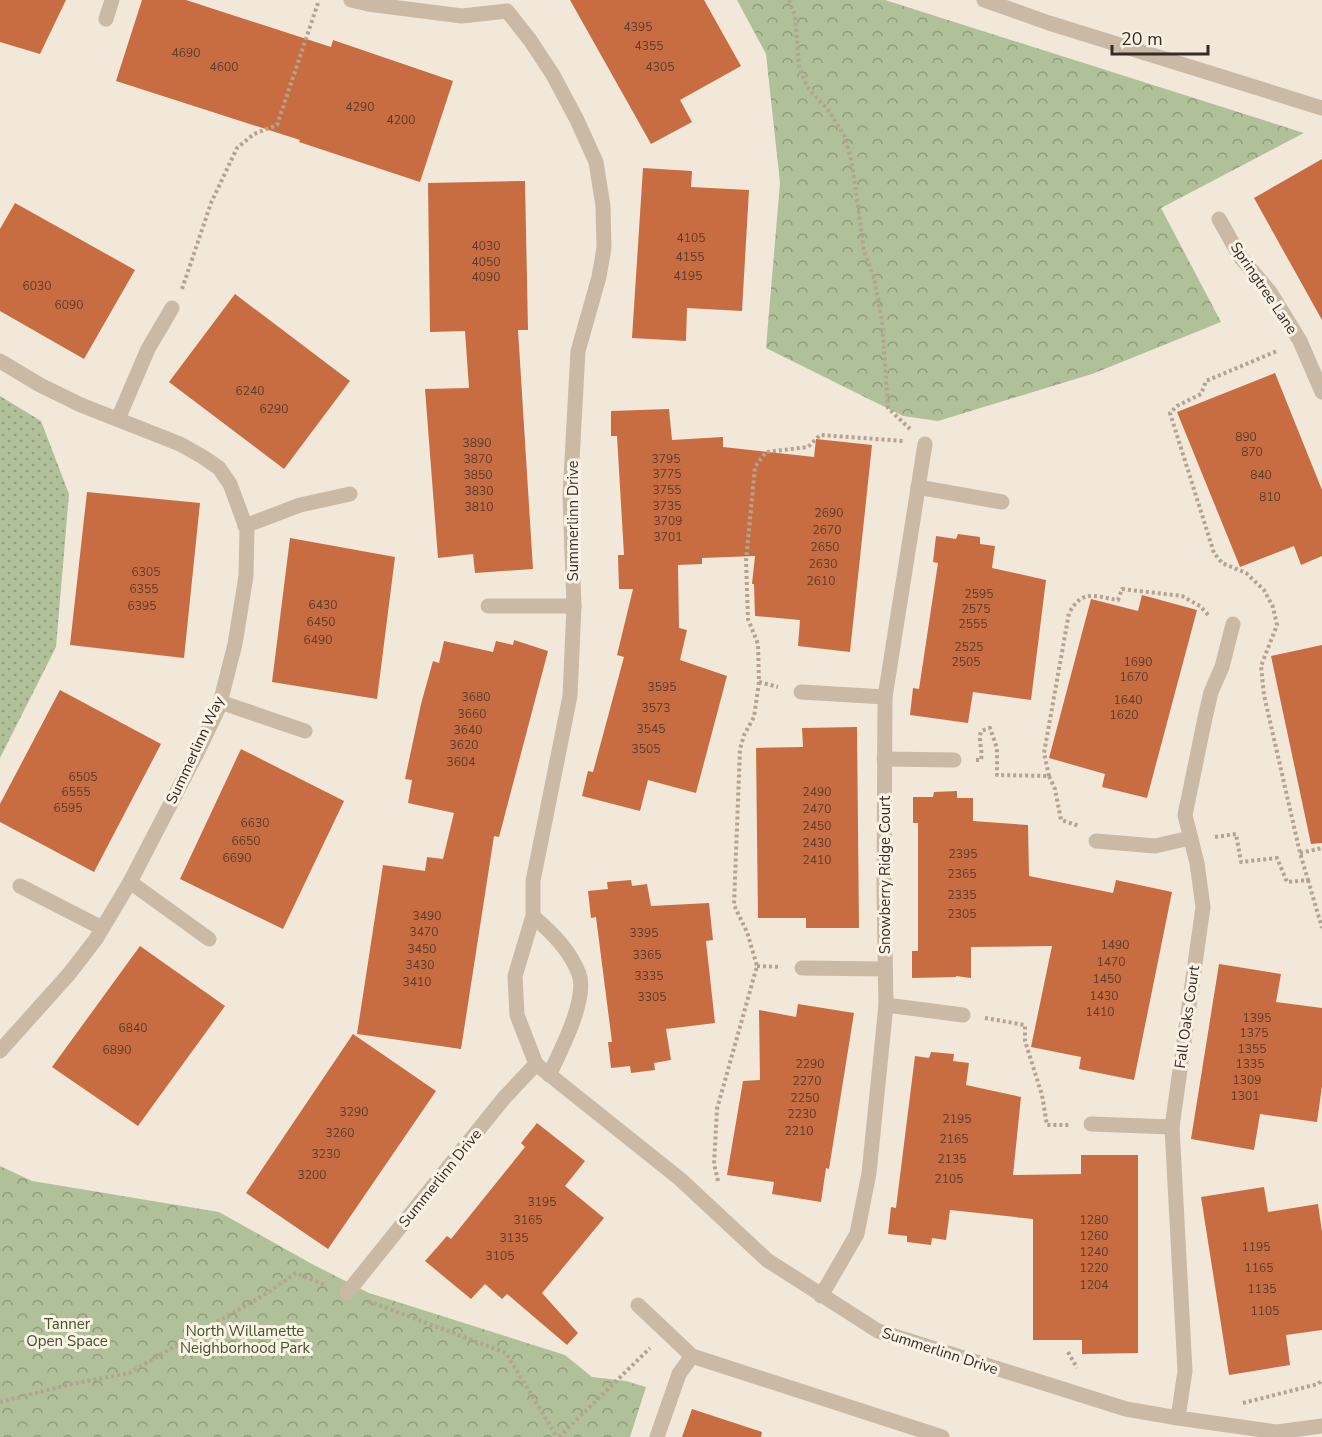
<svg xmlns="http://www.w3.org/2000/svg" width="1322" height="1437" viewBox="0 0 1322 1437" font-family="'Nunito Sans',sans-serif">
<defs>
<pattern id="green-dots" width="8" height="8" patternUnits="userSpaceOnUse" patternTransform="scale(1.5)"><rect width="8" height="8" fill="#b0c099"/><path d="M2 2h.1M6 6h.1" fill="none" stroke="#909c7d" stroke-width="1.8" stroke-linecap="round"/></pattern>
<pattern id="forest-crowns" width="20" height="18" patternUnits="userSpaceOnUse" patternTransform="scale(1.5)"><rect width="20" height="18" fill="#b0c099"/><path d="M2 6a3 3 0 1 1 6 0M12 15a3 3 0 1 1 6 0" fill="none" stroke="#909c7d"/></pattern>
</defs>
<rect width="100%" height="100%" fill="#f1e8d9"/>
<!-- green -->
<path fill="url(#green-dots)" d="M0,396L41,421L69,494L56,647L0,758Z"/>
<!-- forest -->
<path fill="url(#forest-crowns)" d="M737,0H885L1304,133L1161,208L1221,322L1092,374L938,421L903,416L766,348L780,183L766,54Z
M0,1166L32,1181L219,1212L312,1264L369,1293L565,1355L592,1377L626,1381L646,1387L630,1437H0Z"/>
<!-- building -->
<path fill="#c76d41" d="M0,0H66L40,54L0,42Z
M142,0H186L331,47L333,40L453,81L420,182L299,142L300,140L116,81Z
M570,0H704L741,66L680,100L692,122L651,144Z
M1322,159V320L1254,198Z
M643,168L692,171L691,187L749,190L742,311L687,308L686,341L632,338Z
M525,181L528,330H518L533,569L475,573L473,554L438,558L425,389L469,388L465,331L430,332L428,183Z
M15,203L135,270L84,359L0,311V229Z
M235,294L350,381L284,469L169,382Z
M1275,373L1322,490V556L1301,565L1294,546L1240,567L1177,412Z
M669,409L672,440L723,437V447L814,457L816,439L872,445L850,652L798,646L800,620L755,616L754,584H752L755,556L702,558V564L678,565L679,628L687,630L680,660L727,676L696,793L648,780L640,811L582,796L588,771L593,772L624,657L617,655L633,589H619L618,555H624L617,436H611V411Z
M87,492L200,503L184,658L70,645Z
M958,534L980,537V544L995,546L992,568L1046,580L1031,700L973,692L968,723L910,715L913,688L919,689L938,563L933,562L936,536L956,539Z
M290,538L395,557L377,699L272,682Z
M1142,595L1197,610L1147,798L1102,787L1105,774L1049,758L1091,599L1138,611Z
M514,640L548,651L499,837L494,836L461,1049L357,1034L383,865L425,871L427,857L443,859L454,813L408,803L412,780L405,779L421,704L433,661L439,663L444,641L493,652L496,641L513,645Z
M1322,645V843L1311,844L1271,656Z
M60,690L161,744L94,872L0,822V804Z
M857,727L859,928H806V918H758L756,748L803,747L802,728Z
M241,749L344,801L283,929L180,879Z
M957,791V798H973V821L1028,825L1029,876L1113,893L1116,880L1172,892L1134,1080L1079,1069L1081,1057L1031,1047L1052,946L971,947V978L956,976V977L912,978V951H918V823H913V797H933L934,792Z
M631,880L632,886L647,884L651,906L709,903L713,940L706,941L715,1023L666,1029L671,1060L654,1063L655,1070L631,1073L630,1066L611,1068L608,1042H612L596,917L591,918L588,891L608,889L607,882Z
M140,946L225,1006L138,1126L52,1067Z
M1219,964L1281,974L1276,1002L1322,1008V1086L1317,1122L1260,1114L1254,1150L1191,1139Z
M798,1004L854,1013L829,1169L826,1168L821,1202L772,1194L774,1182L727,1175L743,1081L760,1080L759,1010L796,1017Z
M353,1034L436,1091L328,1249L246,1193Z
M931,1052L954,1054L953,1061L969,1063L966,1085L1021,1097L1013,1175L1081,1174V1155H1138V1353L1082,1354V1340H1033V1219L950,1210L946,1240L932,1238L931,1245L907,1242V1236L888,1234L891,1207L896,1208L915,1056L929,1058Z
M537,1123L585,1161L565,1186L604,1218L542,1293L578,1333L567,1345L507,1294L502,1299L485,1284L471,1299L425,1261L447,1236L451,1239L525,1147L521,1143Z
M1264,1187L1268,1212L1318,1204L1322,1232V1330L1286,1335L1290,1365L1229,1375L1201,1197Z
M692,1409L762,1432L761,1437H682Z"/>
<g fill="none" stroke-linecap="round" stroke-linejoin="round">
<!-- path -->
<path stroke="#b5a38f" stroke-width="4" stroke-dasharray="3 3" stroke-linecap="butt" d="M789,0L795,16L799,67L807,87L829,111L845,137L852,163L864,251L874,277L882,321L888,408L910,429
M182,289L211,203L237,148L254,134L277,125L319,0
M759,682L778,687
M976,760H981C983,749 978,742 981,731L990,728L997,748V775L1049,776L1055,789L1061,820L1079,826
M1049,776L1044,753L1069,613C1083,589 1093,596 1118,600L1122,589L1182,596L1200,606L1210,617
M1215,837L1236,834L1241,862L1277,858L1287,882L1308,880L1300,853L1264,695L1261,666L1277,625L1273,607L1264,590L1246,573L1222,563L1214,553L1170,413L1177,406L1201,394L1206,381L1277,351
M1300,853L1322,848
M1308,880L1322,928
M757,966L781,967
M985,1018L1025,1025V1041L1042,1095L1047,1125H1070
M718,1181L714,1164L717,1109L757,966L747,932L734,905L740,749L744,735L754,717L759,682L758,644L748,619L746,561L755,467L766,452L808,447L820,435L904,441
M368,1301L506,1353L557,1437
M1068,1352L1077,1368
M0,1402L67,1385L129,1373L267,1293L296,1273L325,1285
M1243,1403L1318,1384L1322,1380
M559,1437L650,1348"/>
<!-- service -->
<path stroke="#c9b9a5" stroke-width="15" d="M984,0L1049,23L1322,108
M106,19L112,0
M118,419L148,349L172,308
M918,487L1002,502
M245,526L300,505L350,494
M488,606H574
M801,692L885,697
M220,702L305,731
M884,759L954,760
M1096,841L1155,846L1190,838
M130,882L209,939
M20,886L102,928
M533,916C552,933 570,950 579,974C588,999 560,1052 549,1075
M802,968L885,969
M886,1005L963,1015
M1091,1124L1172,1127
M638,1305L692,1356L942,1437
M657,1437L679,1374L692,1356"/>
<!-- minor -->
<path stroke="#c9b9a5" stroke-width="15" d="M351,0L368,4L462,16L507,11
M507,11L530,40L553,75L577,120L596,162L603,206L604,248L599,277L578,351L570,496L574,606L570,696L533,881V916L515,976L517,1015L536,1064L680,1179L767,1260L878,1331L1126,1409L1178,1418L1277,1432L1322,1426
M1219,219L1241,258L1270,292L1300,341L1322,392
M0,361L40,385L81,405L180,444L203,457L219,468L230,484L247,530L246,576L235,644L219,707L198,751L130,882L96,939L69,974L0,1051
M347,1293L504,1098L536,1064
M821,1296L857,1234L869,1173L886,1005L884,889L885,697L925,444
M1178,1418L1185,1371L1172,1127L1203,907L1197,863L1185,815L1205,718L1211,692L1222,667L1233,624"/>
</g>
<g text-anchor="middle" stroke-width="6" stroke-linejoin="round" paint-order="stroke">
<!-- number labels -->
<g font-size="12" fill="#5a3c2d">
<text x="638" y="31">4395</text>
<text x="649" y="50">4355</text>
<text x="186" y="57">4690</text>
<text x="224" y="71">4600</text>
<text x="660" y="71">4305</text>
<text x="360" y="111">4290</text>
<text x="401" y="124">4200</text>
<text x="691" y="242">4105</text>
<text x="486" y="250">4030</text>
<text x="690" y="261">4155</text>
<text x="486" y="266">4050</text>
<text x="688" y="280">4195</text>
<text x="486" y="281">4090</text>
<text x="37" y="290">6030</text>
<text x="69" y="309">6090</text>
<text x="250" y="395">6240</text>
<text x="274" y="413">6290</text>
<text x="1246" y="441">890</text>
<text x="477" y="447">3890</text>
<text x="1252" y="456">870</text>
<text x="478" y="463">3870</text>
<text x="666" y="463">3795</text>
<text x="667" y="478">3775</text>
<text x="478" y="479">3850</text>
<text x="1261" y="479">840</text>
<text x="667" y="494">3755</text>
<text x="479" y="495">3830</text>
<text x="1270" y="501">810</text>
<text x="667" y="510">3735</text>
<text x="479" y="511">3810</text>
<text x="829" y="517">2690</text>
<text x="668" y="525">3709</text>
<text x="827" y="534">2670</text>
<text x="668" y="541">3701</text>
<text x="825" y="551">2650</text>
<text x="823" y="568">2630</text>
<text x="146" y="576">6305</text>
<text x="821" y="585">2610</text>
<text x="144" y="593">6355</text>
<text x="979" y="598">2595</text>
<text x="323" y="609">6430</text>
<text x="142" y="610">6395</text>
<text x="976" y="613">2575</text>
<text x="321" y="626">6450</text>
<text x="973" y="628">2555</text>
<text x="318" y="644">6490</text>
<text x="969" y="651">2525</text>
<text x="966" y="666">2505</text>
<text x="1138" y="666">1690</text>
<text x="1134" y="681">1670</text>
<text x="662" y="691">3595</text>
<text x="476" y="701">3680</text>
<text x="1128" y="704">1640</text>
<text x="656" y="712">3573</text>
<text x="472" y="718">3660</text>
<text x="1124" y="719">1620</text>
<text x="651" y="733">3545</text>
<text x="468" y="734">3640</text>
<text x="464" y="749">3620</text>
<text x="646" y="753">3505</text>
<text x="461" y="766">3604</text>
<text x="83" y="781">6505</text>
<text x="76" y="796">6555</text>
<text x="817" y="796">2490</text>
<text x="68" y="812">6595</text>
<text x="817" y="813">2470</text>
<text x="255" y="827">6630</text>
<text x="817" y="830">2450</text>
<text x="246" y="845">6650</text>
<text x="817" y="847">2430</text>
<text x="963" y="858">2395</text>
<text x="237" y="862">6690</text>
<text x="817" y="864">2410</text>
<text x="962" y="878">2365</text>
<text x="962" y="899">2335</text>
<text x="962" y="918">2305</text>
<text x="427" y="920">3490</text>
<text x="424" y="936">3470</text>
<text x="644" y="937">3395</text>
<text x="1115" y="949">1490</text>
<text x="422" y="953">3450</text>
<text x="647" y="959">3365</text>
<text x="1111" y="966">1470</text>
<text x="420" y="969">3430</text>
<text x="649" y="980">3335</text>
<text x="1107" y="983">1450</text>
<text x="417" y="986">3410</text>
<text x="1104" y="1000">1430</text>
<text x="652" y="1001">3305</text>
<text x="1100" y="1016">1410</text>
<text x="1257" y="1022">1395</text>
<text x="133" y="1032">6840</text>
<text x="1254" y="1037">1375</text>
<text x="1252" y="1053">1355</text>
<text x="117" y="1054">6890</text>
<text x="810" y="1068">2290</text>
<text x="1250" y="1068">1335</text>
<text x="1247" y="1084">1309</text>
<text x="807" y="1085">2270</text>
<text x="1245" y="1100">1301</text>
<text x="805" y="1102">2250</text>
<text x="354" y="1116">3290</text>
<text x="802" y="1118">2230</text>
<text x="957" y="1123">2195</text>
<text x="799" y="1135">2210</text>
<text x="340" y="1137">3260</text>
<text x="954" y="1143">2165</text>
<text x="326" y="1158">3230</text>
<text x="952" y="1163">2135</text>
<text x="312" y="1179">3200</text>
<text x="949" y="1183">2105</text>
<text x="542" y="1206">3195</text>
<text x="528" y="1224">3165</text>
<text x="1094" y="1224">1280</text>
<text x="1094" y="1240">1260</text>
<text x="514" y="1242">3135</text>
<text x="1256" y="1251">1195</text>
<text x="1094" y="1256">1240</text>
<text x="500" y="1260">3105</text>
<text x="1094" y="1272">1220</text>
<text x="1259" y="1272">1165</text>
<text x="1094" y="1289">1204</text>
<text x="1262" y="1293">1135</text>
<text x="1265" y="1315">1105</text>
</g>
<!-- street labels -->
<g font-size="15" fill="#352c26" stroke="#f9f2e5">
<text transform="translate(1264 288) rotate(56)" y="5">Springtree Lane</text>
<text transform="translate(573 521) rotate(-90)" y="5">Summerlinn Drive</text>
<text transform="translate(195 750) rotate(-65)" y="5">Summerlinn Way</text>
<text transform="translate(885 875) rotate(-90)" y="5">Snowberry Ridge Court</text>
<text transform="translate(1187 1017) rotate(-82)" y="5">Fall Oaks Court</text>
<text transform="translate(440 1178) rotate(-51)" y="5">Summerlinn Drive</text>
<text transform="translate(940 1351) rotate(18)" y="5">Summerlinn Drive</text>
</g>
<!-- park labels -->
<g font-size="15" fill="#41532a" stroke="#f9f2e5">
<text x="67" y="1329">Tanner<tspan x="67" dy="17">Open Space</tspan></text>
<text x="245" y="1336">North Willamette<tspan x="245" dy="17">Neighborhood Park</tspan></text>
</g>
</g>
<!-- scale -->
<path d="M1112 45v9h96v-9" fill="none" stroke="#352c26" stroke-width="3"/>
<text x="1121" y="45" font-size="18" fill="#352c26" stroke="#f9f2e5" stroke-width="4.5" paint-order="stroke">20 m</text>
</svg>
